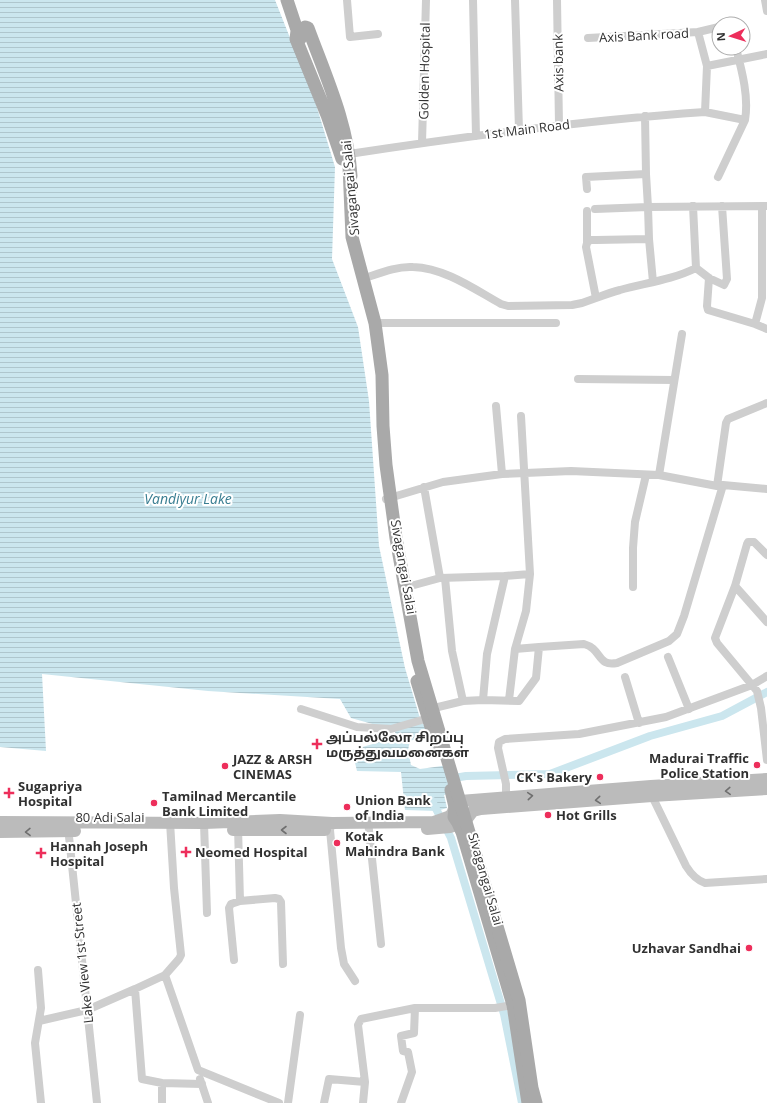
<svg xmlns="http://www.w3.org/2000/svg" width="767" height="1103" viewBox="0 0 767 1103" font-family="'Open Sans','Noto Sans Tamil',sans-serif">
<defs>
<pattern id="water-rules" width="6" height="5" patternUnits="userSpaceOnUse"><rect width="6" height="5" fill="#cbe6ee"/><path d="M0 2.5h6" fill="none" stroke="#afc6cd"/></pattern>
</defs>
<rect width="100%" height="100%" fill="#fff"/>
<!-- water -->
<path fill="url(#water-rules)" d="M0,0H275L315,101L335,167L332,259L358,327L369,401L379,546L405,668L419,715L423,724L430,734L410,741L408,750L411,765L420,769L449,765L455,792L444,795L447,808L437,811L405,810L401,772L357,771L352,750L397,737L392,725H376L351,718L340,699L208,691L42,674L46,751L0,747Z"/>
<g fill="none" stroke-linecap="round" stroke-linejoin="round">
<!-- canal -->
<path stroke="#cbe6ee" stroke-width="8" d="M449,779L466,776L550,774L650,736L722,716L767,692
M432,801L451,838L504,1014L522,1103"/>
<!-- minor -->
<path stroke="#cecece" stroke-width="8" d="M347,0L350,37L378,34
M473,0L476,136
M515,0L519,130
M557,0L559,125
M765,0L767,11
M698,32L719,27
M588,38L698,32L707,66L767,54
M707,66L705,112L745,120
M645,116L646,174
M422,143L426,0
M349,154C467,136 586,120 705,112
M718,177L745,120C749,97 742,71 736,48
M587,189L586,177L646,174L648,207L595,209
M693,206L696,268L709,278L724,285L727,279L722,206
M762,207V298L755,324L767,329
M587,211V243
M649,239L653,282
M365,278C380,273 397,266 413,267C445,268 474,289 501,304L508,306L572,305L582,303L596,298L586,247L587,243L590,240H596L649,239L648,207L767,206
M709,278L707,306L708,310L755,324
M596,298C604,295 612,292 620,290C645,283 672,280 696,268
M376,323H556
M578,379L674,380
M496,406L502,474
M659,475L682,334
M717,486L726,423L728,419L767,403
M424,487L440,578
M386,499L443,482L502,474L571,471L659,475L717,486L723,485L767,489
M767,555L754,542H748L747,544L735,586L715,638L717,643L757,691L761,708L767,760
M530,574L526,611L515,649L539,647
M505,576L530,574L521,416
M445,578L452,651L463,701
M735,586L767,622
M407,587L440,578L505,576L487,654L483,700
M633,587V548L635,522L646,475
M668,657L689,709
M625,677L639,723
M509,700L515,649
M434,708L463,701L483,700L519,701L536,678L539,647L584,644C602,649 597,667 617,663L669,641L677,634L684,616L723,485
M301,709L357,727L391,729L432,717
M651,792L652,796L686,866C691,874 696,880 705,883L767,879
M506,798V784L498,748L499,742L505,739L579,734L666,717L752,685L767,676
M368,821L381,944
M204,823L207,913
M332,823L330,830L341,948L344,964L355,981
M68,827L97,1103
M240,901L275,898L279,899L281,902L283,964
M234,960L229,908L231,904L240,901L238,827
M38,970L41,1008L35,1043L41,1103
M165,975L198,1070L279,1103
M135,989L142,1079L162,1083L202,1084
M39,1021L87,1010L135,989L165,975L179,959L181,955L174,888L170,822
M200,1079L208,1103
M162,1103V1083
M288,1103L300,1015
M324,1103L329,1079L365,1082
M363,1103L365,1082L358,1025L361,1019L415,1008H495L513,1005
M401,1103L412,1072L408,1052L403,1051L401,1036L414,1033L415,1008"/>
<!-- secondary -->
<path stroke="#bbb" stroke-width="12" d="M0,822L204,823L280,820L332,823L434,822L448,817L452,814L456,803L460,801L651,786L767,779
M427,829L450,827L464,823L473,811L481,809L652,796L767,789
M233,830H325
M0,832L75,831"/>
<!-- primary -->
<path stroke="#a9a9a9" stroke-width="13" d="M287,0L300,39
M305,27L308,28C326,77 348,124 351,176
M297,31L296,39L327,115L342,159
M417,681L438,750
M451,790L455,807L454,817L458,823L462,832L513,1005L528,1103"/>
<!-- primary-bridge -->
<path stroke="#a9a9a9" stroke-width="13" d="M349,166L352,237L375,323L382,375L383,426L386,465L396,538L418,661L519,1000L532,1088L536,1103"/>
</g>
<!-- one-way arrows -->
<defs><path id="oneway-chevron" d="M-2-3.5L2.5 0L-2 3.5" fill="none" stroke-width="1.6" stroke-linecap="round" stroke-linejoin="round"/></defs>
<g stroke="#6f6f6f">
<use href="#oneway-chevron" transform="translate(728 791) rotate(177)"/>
<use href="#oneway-chevron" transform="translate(530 796) rotate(-5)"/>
<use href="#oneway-chevron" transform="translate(598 800) rotate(175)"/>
<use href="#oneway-chevron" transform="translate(284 830) rotate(180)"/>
<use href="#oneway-chevron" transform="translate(28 832) rotate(179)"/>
</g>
<!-- markers -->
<g fill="#ed2e5b" stroke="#fff" stroke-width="1.5">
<path d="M315 738h4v4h4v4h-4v4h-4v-4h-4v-4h4z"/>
<circle cx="757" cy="765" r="4"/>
<circle cx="225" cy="766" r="4"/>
<circle cx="600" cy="777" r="4"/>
<path d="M7 787h4v4h4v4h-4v4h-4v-4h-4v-4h4z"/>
<circle cx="154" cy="803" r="4"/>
<circle cx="347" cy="807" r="4"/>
<circle cx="548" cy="815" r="4"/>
<circle cx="337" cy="843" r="4"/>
<path d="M184 846h4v4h4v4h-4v4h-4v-4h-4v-4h4z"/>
<path d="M39 847h4v4h4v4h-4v4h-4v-4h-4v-4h4z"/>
<circle cx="749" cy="948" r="4"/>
</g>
<g text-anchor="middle" stroke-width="4" stroke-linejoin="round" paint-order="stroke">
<!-- street labels -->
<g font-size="13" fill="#313131" stroke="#fff">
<text transform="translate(644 35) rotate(-3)" y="5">Axis Bank road</text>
<text transform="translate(558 63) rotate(-91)" y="5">Axis bank</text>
<text transform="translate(424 71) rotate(-89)" y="5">Golden Hospital</text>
<text transform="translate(527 129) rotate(-7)" y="5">1st Main Road</text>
<text transform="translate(350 188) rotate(-95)" y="5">Sivagangai Salai</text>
<text transform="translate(404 567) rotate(80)" y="5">Sivagangai Salai</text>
<text x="110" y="822">80 Adi Salai</text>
<text transform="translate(486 879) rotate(74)" y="5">Sivagangai Salai</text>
<text transform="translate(82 963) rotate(-96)" y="5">Lake View 1st Street</text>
</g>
<!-- poi labels -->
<g font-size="13" font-weight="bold" fill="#313131" stroke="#fff" text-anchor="start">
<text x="326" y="742">அப்பல்லோ சிறப்பு<tspan x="326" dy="15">மருத்துவமனைகள்</tspan></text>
<text x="749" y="763" text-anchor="end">Madurai Traffic<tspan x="749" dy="15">Police Station</tspan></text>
<text x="233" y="764">JAZZ &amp; ARSH<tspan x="233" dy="15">CINEMAS</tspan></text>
<text x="592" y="782" text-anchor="end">CK's Bakery</text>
<text x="18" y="791">Sugapriya<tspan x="18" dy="15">Hospital</tspan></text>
<text x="162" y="801">Tamilnad Mercantile<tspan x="162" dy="15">Bank Limited</tspan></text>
<text x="355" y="805">Union Bank<tspan x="355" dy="15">of India</tspan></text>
<text x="556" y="820">Hot Grills</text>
<text x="345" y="841">Kotak<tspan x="345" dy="15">Mahindra Bank</tspan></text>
<text x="50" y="851">Hannah Joseph<tspan x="50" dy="15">Hospital</tspan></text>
<text x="195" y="857">Neomed Hospital</text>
<text x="741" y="953" text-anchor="end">Uzhavar Sandhai</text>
</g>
<!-- water labels -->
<g font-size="14" font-style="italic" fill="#387d91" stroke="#fff">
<text x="188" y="504">Vandiyur Lake</text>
</g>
</g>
<!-- north arrow -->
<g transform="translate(731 36) rotate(266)"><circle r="19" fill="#ffffff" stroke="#adadad"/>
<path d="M0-3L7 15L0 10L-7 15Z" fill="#ed2e5b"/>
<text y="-6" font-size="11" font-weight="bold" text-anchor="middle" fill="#313131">N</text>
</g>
</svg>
